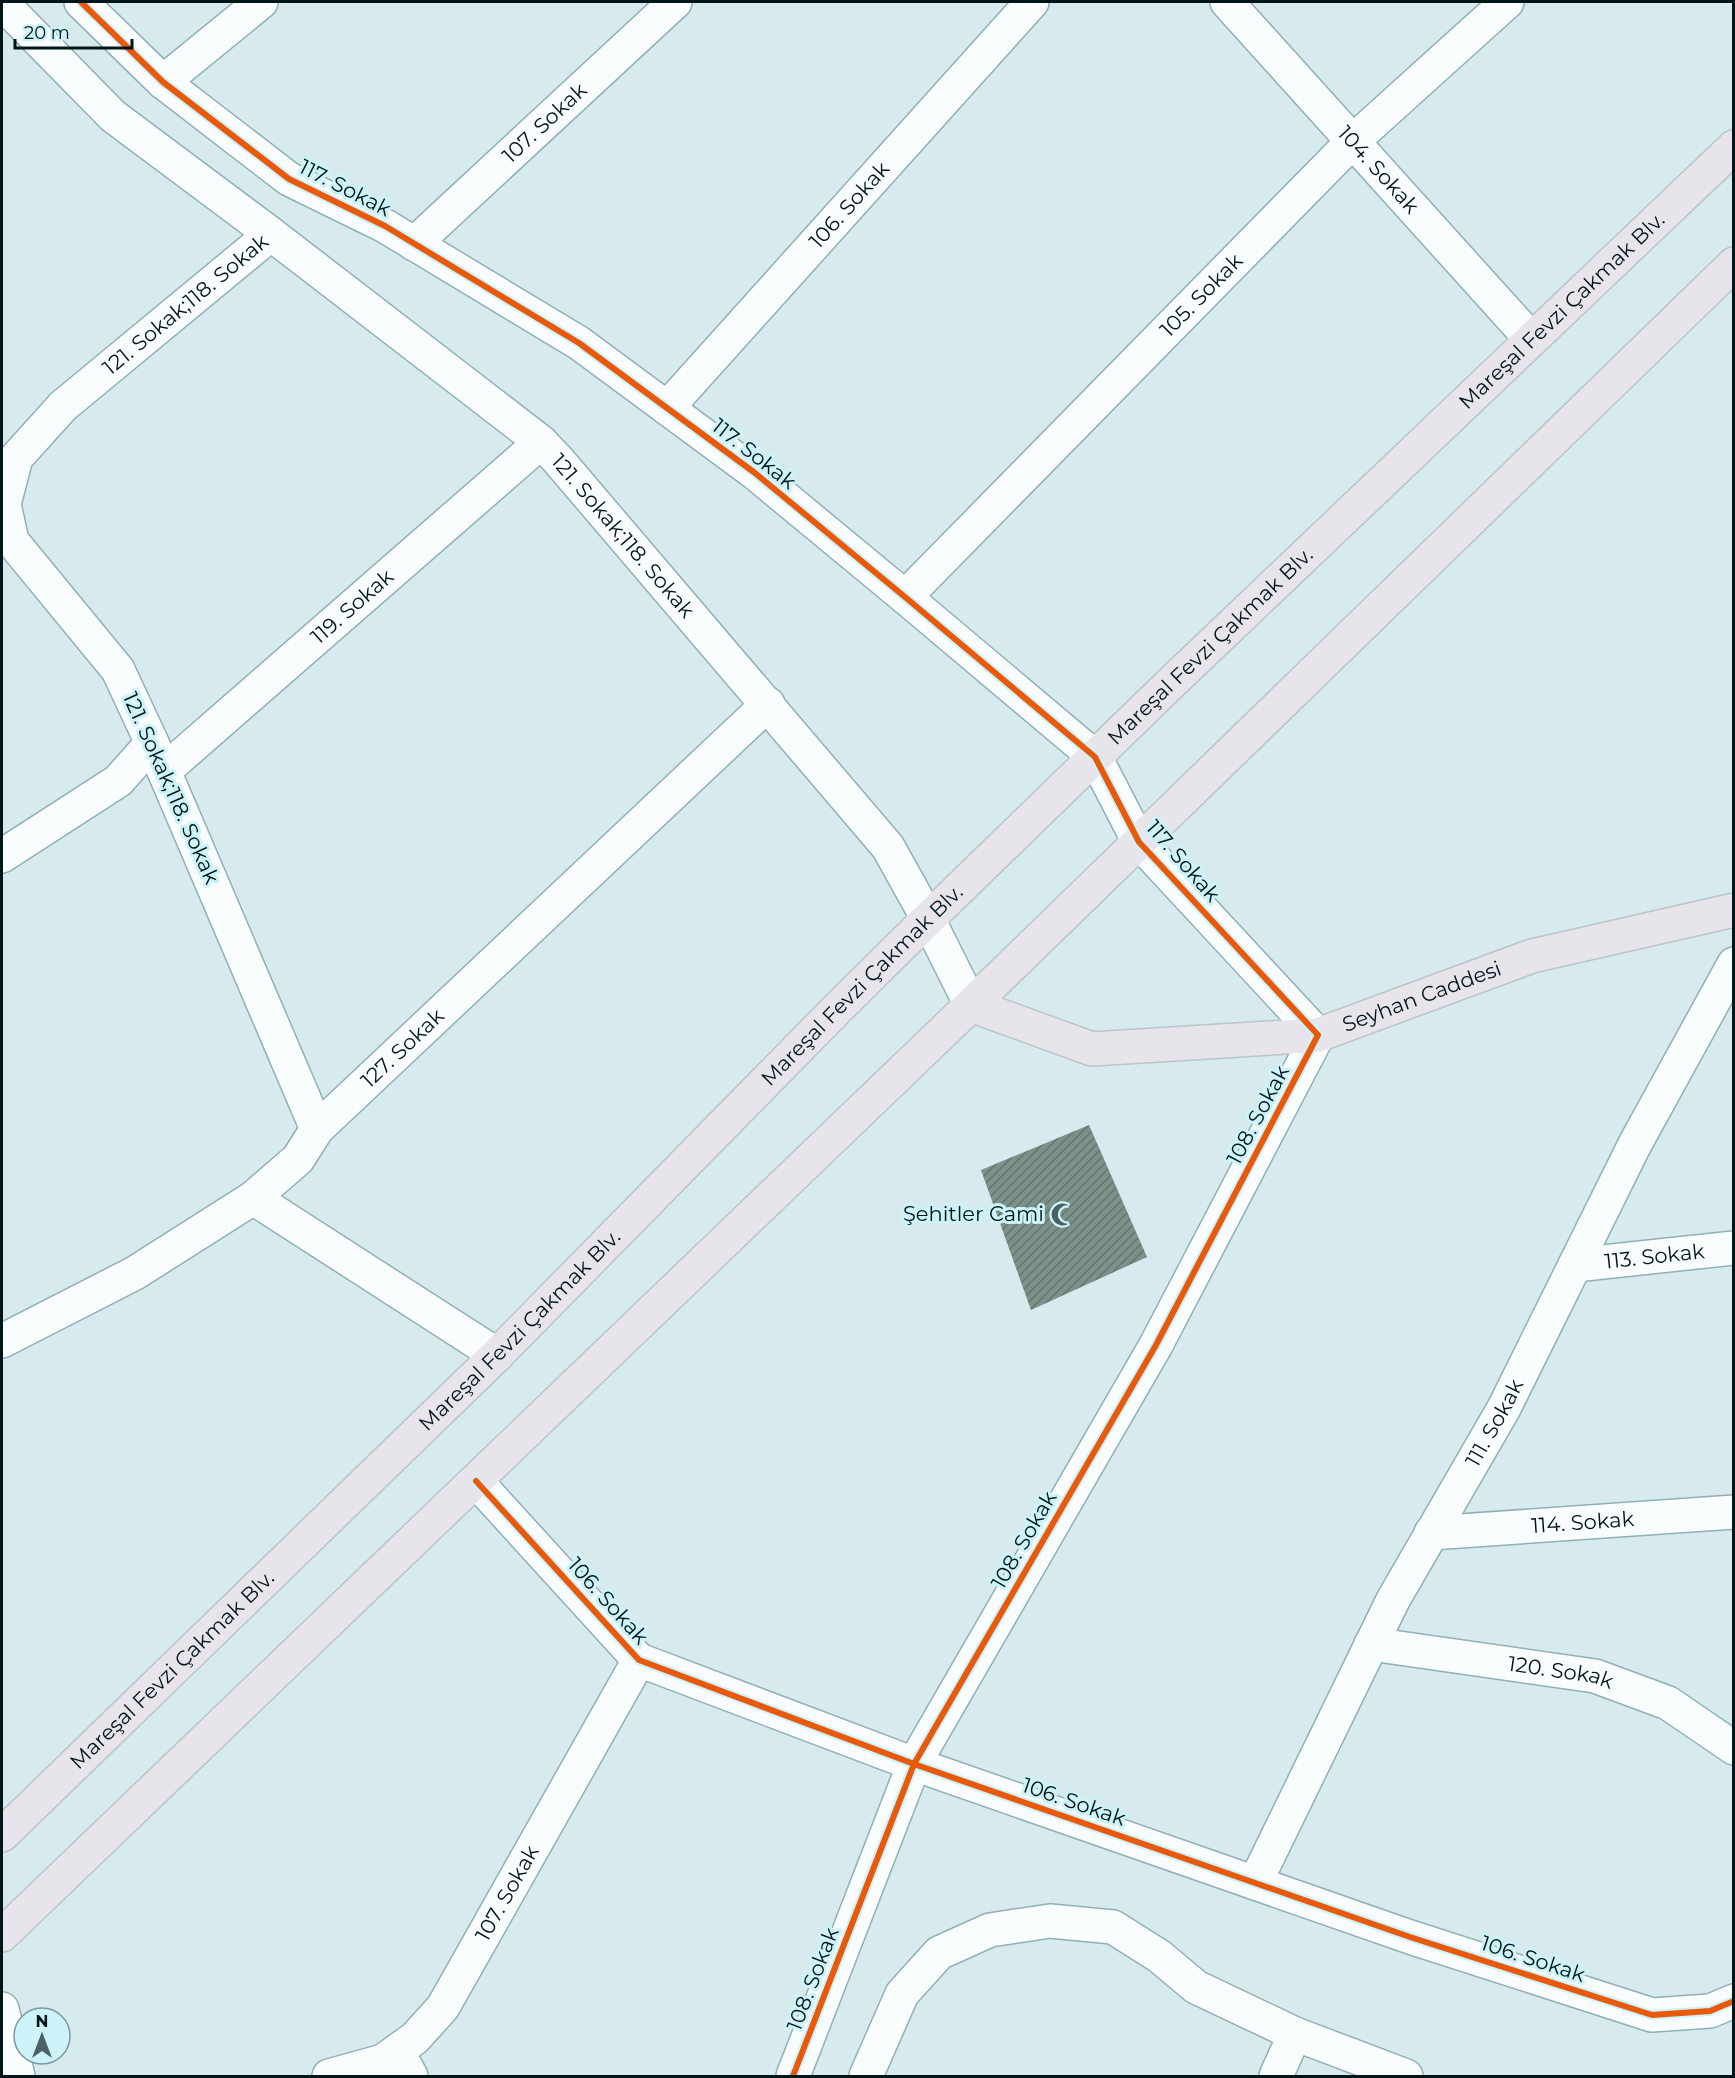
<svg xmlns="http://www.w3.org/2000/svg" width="1735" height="2078" viewBox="0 0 1735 2078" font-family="Montserrat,sans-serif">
<defs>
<pattern id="building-hatch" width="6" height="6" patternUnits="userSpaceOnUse" patternTransform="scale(1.5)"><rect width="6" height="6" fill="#7c9189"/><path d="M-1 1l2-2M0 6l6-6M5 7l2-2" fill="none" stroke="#63756f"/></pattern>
</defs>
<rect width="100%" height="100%" fill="#d7ebee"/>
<!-- building -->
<path fill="url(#building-hatch)" d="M1089,1125L1147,1257L1031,1310L981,1170Z"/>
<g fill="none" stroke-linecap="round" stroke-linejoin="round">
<defs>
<g id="minor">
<path d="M81,2L163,82L289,179L385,226L579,343L755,473L905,597L1095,757L1139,842L1318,1035L1156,1345L914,1764L793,2076"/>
<path id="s1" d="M1227,2L1531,339"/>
<path d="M2,3L113,116L271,234"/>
<path d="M163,82L261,2"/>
<path id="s2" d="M414,244L675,2"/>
<path id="s3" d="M667,408L1032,2"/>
<path id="s4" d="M905,597L1353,141L1507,2"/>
<path id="s5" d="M164,771L541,442"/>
<path d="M2,856L118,781L152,743"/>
<path id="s6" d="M317,1129L152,743L118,670L12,541L4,504L16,458L63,406L271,234L541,442L558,460L888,847L928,919L971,1005"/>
<path d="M253,1198L497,1355"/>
<path id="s7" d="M1575,1265L1734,1248"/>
<path id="s8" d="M2,1341L135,1273L253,1198L298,1159L317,1129L768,704"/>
<path d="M476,1481L639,1660L914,1764L1410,1937L1652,2015L1710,2011L1734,2001"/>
<path id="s9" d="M1431,1533L1734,1512"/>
<path id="s10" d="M1371,1644L1595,1676L1668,1703L1734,1748"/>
<path id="s11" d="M1255,1883L1393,1600L1504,1408L1635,1144L1734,964"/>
<path d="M2,2009L18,2076"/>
<path d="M397,2051L411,2076"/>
<path id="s12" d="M329,2076L383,2061L415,2038L443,2007L639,1660"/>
<path d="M866,2076L902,1994L939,1953L990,1930L1050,1921L1113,1927L1159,1956L1196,1987L1295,2034"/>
<path d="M1276,2076L1295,2034L1406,2076"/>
</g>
<g id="major">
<path id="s13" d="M971,1005L1092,1049L1318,1035L1532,956L1734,910"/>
<path id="s14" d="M2,1835L497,1355L838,1008L928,919L1170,684L1734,147"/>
<path d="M2,1935L971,1005L1734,264"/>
</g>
</defs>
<!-- minor casing -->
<use href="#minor" stroke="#91b0b4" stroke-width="36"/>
<!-- major casing -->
<use href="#major" stroke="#b9c5c6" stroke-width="36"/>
<!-- minor -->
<use href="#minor" stroke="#f9fcfc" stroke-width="33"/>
<!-- major -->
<use href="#major" stroke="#e8e4eb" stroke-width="33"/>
<defs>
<path id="cycleway" d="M81,2L163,82L289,179L385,226L579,343L755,473L905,597L1095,757L1139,842L1318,1035L1156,1345L914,1764L793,2076
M476,1481L639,1660L914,1764L1410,1937L1652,2015L1710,2011L1734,2001"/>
</defs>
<!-- cycleway casing -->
<use href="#cycleway" stroke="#cdf2f8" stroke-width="10"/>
<!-- cycleway -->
<use href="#cycleway" stroke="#e8590c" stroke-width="6"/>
</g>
<!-- icons -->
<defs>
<symbol id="mosque-bare" viewBox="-9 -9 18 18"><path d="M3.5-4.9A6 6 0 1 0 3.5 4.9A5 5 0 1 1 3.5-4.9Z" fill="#4c6164" stroke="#cdf2f8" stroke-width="2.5" paint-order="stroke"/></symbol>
</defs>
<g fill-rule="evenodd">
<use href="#mosque-bare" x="1046" y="1198" width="33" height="33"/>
</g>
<g text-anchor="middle" stroke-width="6" stroke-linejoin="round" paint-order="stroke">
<!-- street labels -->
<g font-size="21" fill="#011619" stroke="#cdf2f8">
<text dy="7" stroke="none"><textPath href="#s2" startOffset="178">107. Sokak</textPath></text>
<text dy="7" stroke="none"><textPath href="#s1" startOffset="226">104. Sokak</textPath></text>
<text transform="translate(345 188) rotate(27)" y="7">117. Sokak</text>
<text dy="7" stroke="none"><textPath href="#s3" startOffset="273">106. Sokak</textPath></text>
<text dy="7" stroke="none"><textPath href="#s4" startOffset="423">105. Sokak</textPath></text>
<text dy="7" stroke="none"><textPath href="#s6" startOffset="982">121. Sokak;118. Sokak</textPath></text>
<text dy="7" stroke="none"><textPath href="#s14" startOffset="2181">Mareşal Fevzi Çakmak Blv.</textPath></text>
<text transform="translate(754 454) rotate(38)" y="7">117. Sokak</text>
<text dy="7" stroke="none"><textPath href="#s6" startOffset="1558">121. Sokak;118. Sokak</textPath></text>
<text dy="7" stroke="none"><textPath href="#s5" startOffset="250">119. Sokak</textPath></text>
<text dy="7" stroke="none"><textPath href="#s14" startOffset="1695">Mareşal Fevzi Çakmak Blv.</textPath></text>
<text transform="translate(171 788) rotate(66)" y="7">121. Sokak;118. Sokak</text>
<text transform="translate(1183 861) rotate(49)" y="7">117. Sokak</text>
<text dy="7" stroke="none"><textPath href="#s14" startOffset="1209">Mareşal Fevzi Çakmak Blv.</textPath></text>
<text dy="7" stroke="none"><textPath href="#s13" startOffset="466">Seyhan Caddesi</textPath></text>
<text dy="7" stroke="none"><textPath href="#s8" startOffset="502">127. Sokak</textPath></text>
<text transform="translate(1258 1115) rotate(-62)" y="7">108. Sokak</text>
<text dy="7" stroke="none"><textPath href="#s7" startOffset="80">113. Sokak</textPath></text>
<text dy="7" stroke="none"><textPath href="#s14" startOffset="723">Mareşal Fevzi Çakmak Blv.</textPath></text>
<text dy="7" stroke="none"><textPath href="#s11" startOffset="519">111. Sokak</textPath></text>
<text dy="7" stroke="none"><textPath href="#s9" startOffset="152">114. Sokak</textPath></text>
<text transform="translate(1024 1540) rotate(-60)" y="7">108. Sokak</text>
<text transform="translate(608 1601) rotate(48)" y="7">106. Sokak</text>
<text dy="7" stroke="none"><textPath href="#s14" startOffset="237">Mareşal Fevzi Çakmak Blv.</textPath></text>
<text dy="7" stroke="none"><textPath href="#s10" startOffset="192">120. Sokak</textPath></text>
<text transform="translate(1074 1802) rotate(19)" y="7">106. Sokak</text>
<text dy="7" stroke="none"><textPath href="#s12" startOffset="268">107. Sokak</textPath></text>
<text transform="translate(1533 1959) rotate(18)" y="7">106. Sokak</text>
<text transform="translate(813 1979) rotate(-69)" y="7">108. Sokak</text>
</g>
<!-- poi labels -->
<g font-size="21" fill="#011619" stroke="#cdf2f8" text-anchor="end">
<text x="1044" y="1221">Şehitler Cami</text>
</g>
</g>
<!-- border -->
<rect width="1735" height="2078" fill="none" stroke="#011619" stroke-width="6"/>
<!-- north arrow -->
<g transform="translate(42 2036)"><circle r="28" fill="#cdf2f8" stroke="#7b9a9f" stroke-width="1.5"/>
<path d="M0-4.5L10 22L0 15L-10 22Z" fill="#4c6164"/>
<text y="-9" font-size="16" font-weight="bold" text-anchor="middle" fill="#011619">N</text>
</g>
<!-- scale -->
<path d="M15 39v9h117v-9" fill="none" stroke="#011619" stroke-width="3"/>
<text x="24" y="39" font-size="18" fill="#011619" stroke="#cdf2f8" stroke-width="4.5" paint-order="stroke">20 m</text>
</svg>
